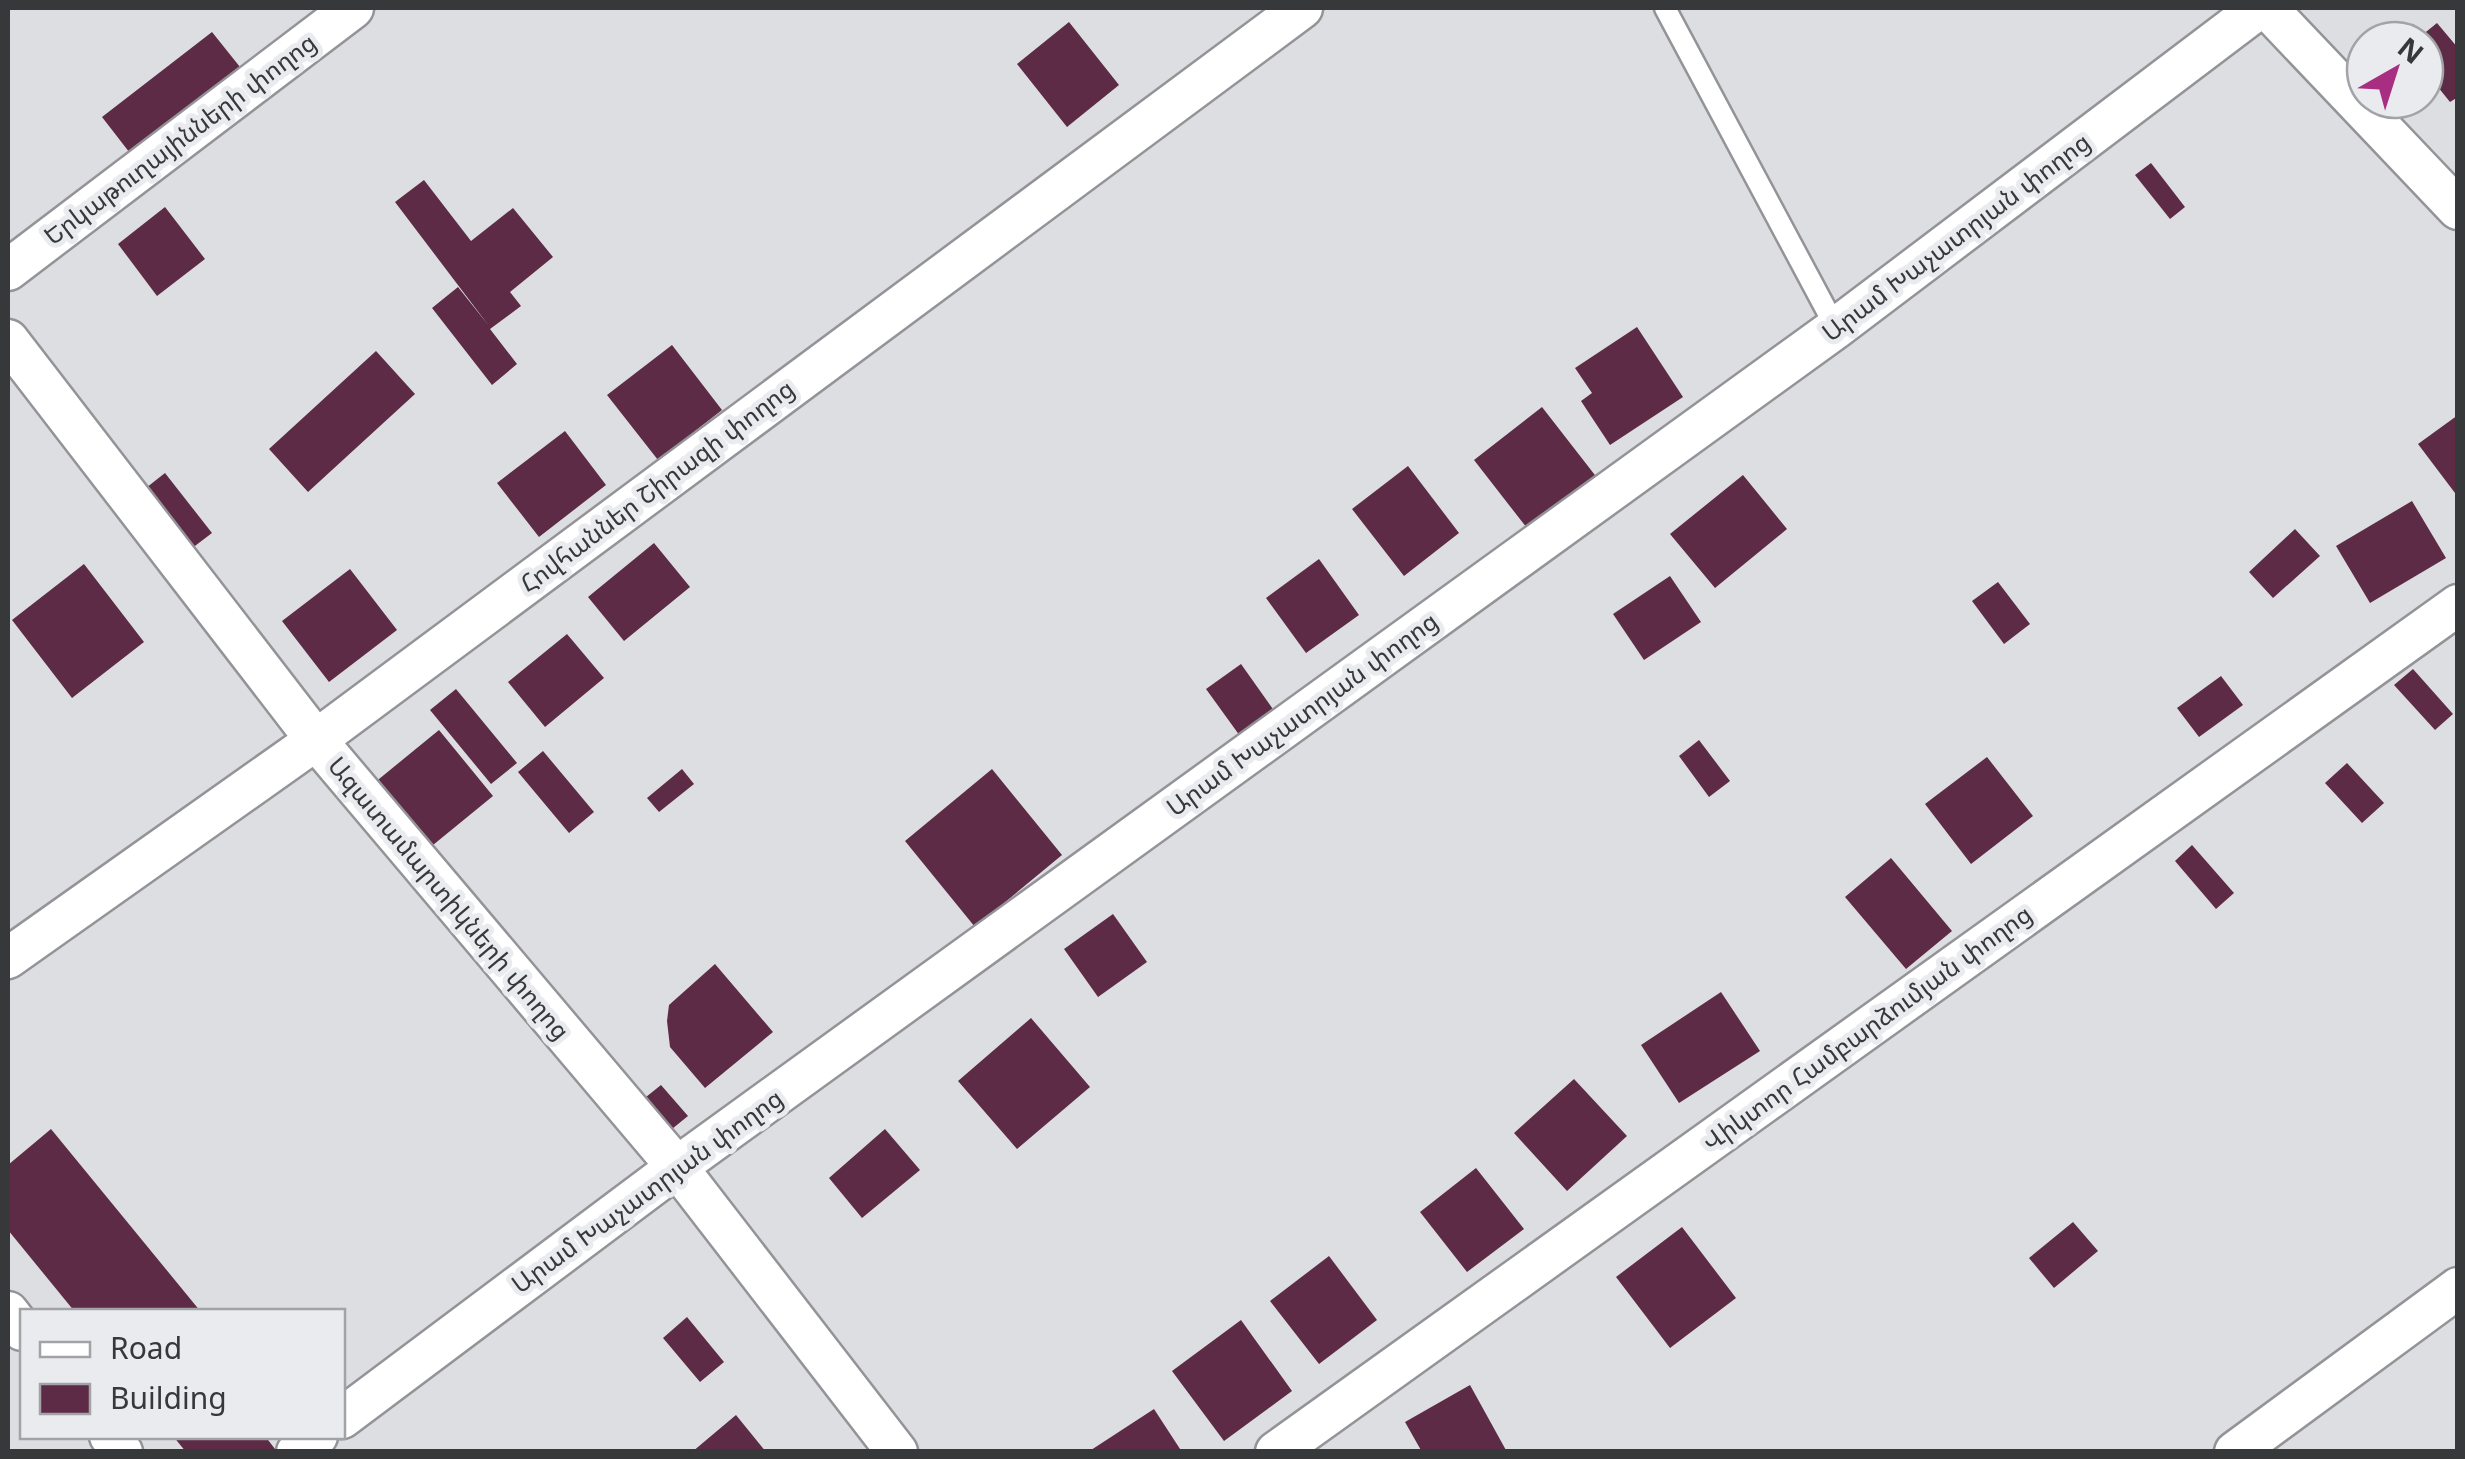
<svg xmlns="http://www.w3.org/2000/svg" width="2465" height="1459" viewBox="0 0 2465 1459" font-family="'Noto Sans','Noto Sans Armenian',sans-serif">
<rect width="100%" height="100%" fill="#dddee2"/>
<!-- building -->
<path fill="#5d2b45" d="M1069,22L1119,85L1067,127L1017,64Z
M2437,23L2458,48V97L2450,102L2425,71V40H2416Z
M212,32L244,72L133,157L102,117Z
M2151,163L2185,207L2170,219L2135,175Z
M424,180L471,241L513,208L553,257L510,292L521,306L490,329L517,364L492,385L432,308L458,287L489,326L395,202Z
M165,207L205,259L157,296L118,244Z
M1637,327L1683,397L1610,445L1581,401L1592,393L1575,368Z
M672,345L722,410L658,460L607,395Z
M376,351L415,394L308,492L269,449Z
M1542,407L1598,479L1530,532L1474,460Z
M2458,415V497L2418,444Z
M565,431L606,485L539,537L497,483Z
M1408,466L1459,533L1404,576L1352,509Z
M165,473L212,533L183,555L137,495Z
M1743,475L1787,529L1715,588L1670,534Z
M2412,501L2446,558L2370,603L2336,546Z
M2295,529L2320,556L2273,598L2249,572Z
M654,543L690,587L624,641L588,597Z
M1319,559L1359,615L1306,653L1266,598Z
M84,564L144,642L72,698L12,620Z
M350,569L397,630L329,682L282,621Z
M1670,576L1701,622L1644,660L1613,614Z
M1998,582L2030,624L2004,644L1972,601Z
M567,634L604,678L545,727L508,682Z
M1241,664L1275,712L1240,736L1206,689Z
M2413,669L2453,714L2435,730L2394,685Z
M2221,676L2243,705L2199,737L2177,708Z
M456,689L517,763L491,784L430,710Z
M439,730L493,796L422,854L368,788Z
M1699,740L1730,781L1709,797L1679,756Z
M543,751L594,812L569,833L518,772Z
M1987,757L2033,816L1971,864L1925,804Z
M2347,763L2384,803L2362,823L2325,783Z
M682,769L694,784L659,812L647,798Z
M992,769L1062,855L975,927L905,841Z
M2192,845L2234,893L2216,909L2175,861Z
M1891,858L1952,931L1906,969L1845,897Z
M1113,914L1147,962L1098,997L1064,949Z
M715,964L773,1032L705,1088L670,1047L667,1021L669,1005Z
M1721,992L1760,1051L1679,1103L1641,1045Z
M1031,1018L1090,1087L1017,1149L958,1081Z
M1574,1079L1627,1136L1567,1191L1514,1133Z
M661,1085L688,1116L667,1133L641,1101Z
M51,1129L201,1312H75L8,1230V1165Z
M885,1129L920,1170L862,1218L829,1178Z
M1476,1168L1524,1229L1467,1272L1420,1212Z
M2073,1222L2098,1251L2054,1288L2029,1258Z
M1682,1227L1736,1298L1670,1348L1616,1277Z
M1329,1256L1377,1320L1319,1364L1270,1301Z
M687,1317L724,1362L700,1382L663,1338Z
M1241,1320L1292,1391L1224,1441L1172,1371Z
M1470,1385L1507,1452H1422L1405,1422Z
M1154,1409L1182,1452H1088Z
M736,1415L766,1452H692Z
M173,1436H265L275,1449L272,1452H186Z"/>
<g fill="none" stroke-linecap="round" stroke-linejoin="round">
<defs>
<path id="lane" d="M1665,8L1836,328"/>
<path id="street" d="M2267,8L2458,209
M8,270L353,8
M8,340L316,740L677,1167L897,1452
M8,958L316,740L1302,8
M8,1312L22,1330
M342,1418L677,1167L1836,328L2259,8
M110,1436L122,1452
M297,1452L317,1436
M1276,1452L2458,605
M2235,1452L2458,1288"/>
</defs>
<!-- lane casing -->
<use href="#lane" stroke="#939398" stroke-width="25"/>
<!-- street casing -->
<use href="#street" stroke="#939398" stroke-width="45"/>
<!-- lane -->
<use href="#lane" stroke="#fff" stroke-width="20"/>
<!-- street -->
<use href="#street" stroke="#fff" stroke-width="40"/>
</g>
<g text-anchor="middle" stroke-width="10" stroke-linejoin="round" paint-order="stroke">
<!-- street labels -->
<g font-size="25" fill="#373839" stroke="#eaebef">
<text transform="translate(180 139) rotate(-37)" y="9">Երկաթուղայինների փողոց</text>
<text transform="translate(1956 237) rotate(-37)" y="9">Արամ Խաչատրյան փողոց</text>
<text transform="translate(657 486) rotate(-37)" y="9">Հովհաններ Շիրազի փողոց</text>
<text transform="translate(1302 714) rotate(-36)" y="9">Արամ Խաչատրյան փողոց</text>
<text transform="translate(449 898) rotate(50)" y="9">Ազատամարտիկների փողոց</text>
<text transform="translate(1867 1028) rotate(-36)" y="9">Վիկտոր Համբարձումյան փողոց</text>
<text transform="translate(647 1191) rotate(-36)" y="9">Արամ Խաչատրյան փողոց</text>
</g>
</g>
<!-- border -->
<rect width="2465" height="1459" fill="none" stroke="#373839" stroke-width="20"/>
<!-- legend -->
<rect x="20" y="1309" width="325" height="130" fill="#eaebef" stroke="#a2a3a6" stroke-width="2.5"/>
<rect x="40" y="1342" width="50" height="15" fill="#ffffff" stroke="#a2a3a6" stroke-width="2.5"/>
<text x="110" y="1359" font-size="30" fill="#373839">Road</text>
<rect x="40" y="1384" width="50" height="30" fill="#5d2b45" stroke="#a2a3a6" stroke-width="2.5"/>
<text x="110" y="1409" font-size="30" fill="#373839">Building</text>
<!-- north arrow -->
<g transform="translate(2395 70) rotate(39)"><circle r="48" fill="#eaebef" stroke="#a2a3a6" stroke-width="2.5"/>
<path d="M0-8L18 38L0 25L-18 38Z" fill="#a82e82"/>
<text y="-15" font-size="28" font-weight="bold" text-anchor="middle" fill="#373839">N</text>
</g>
</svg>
